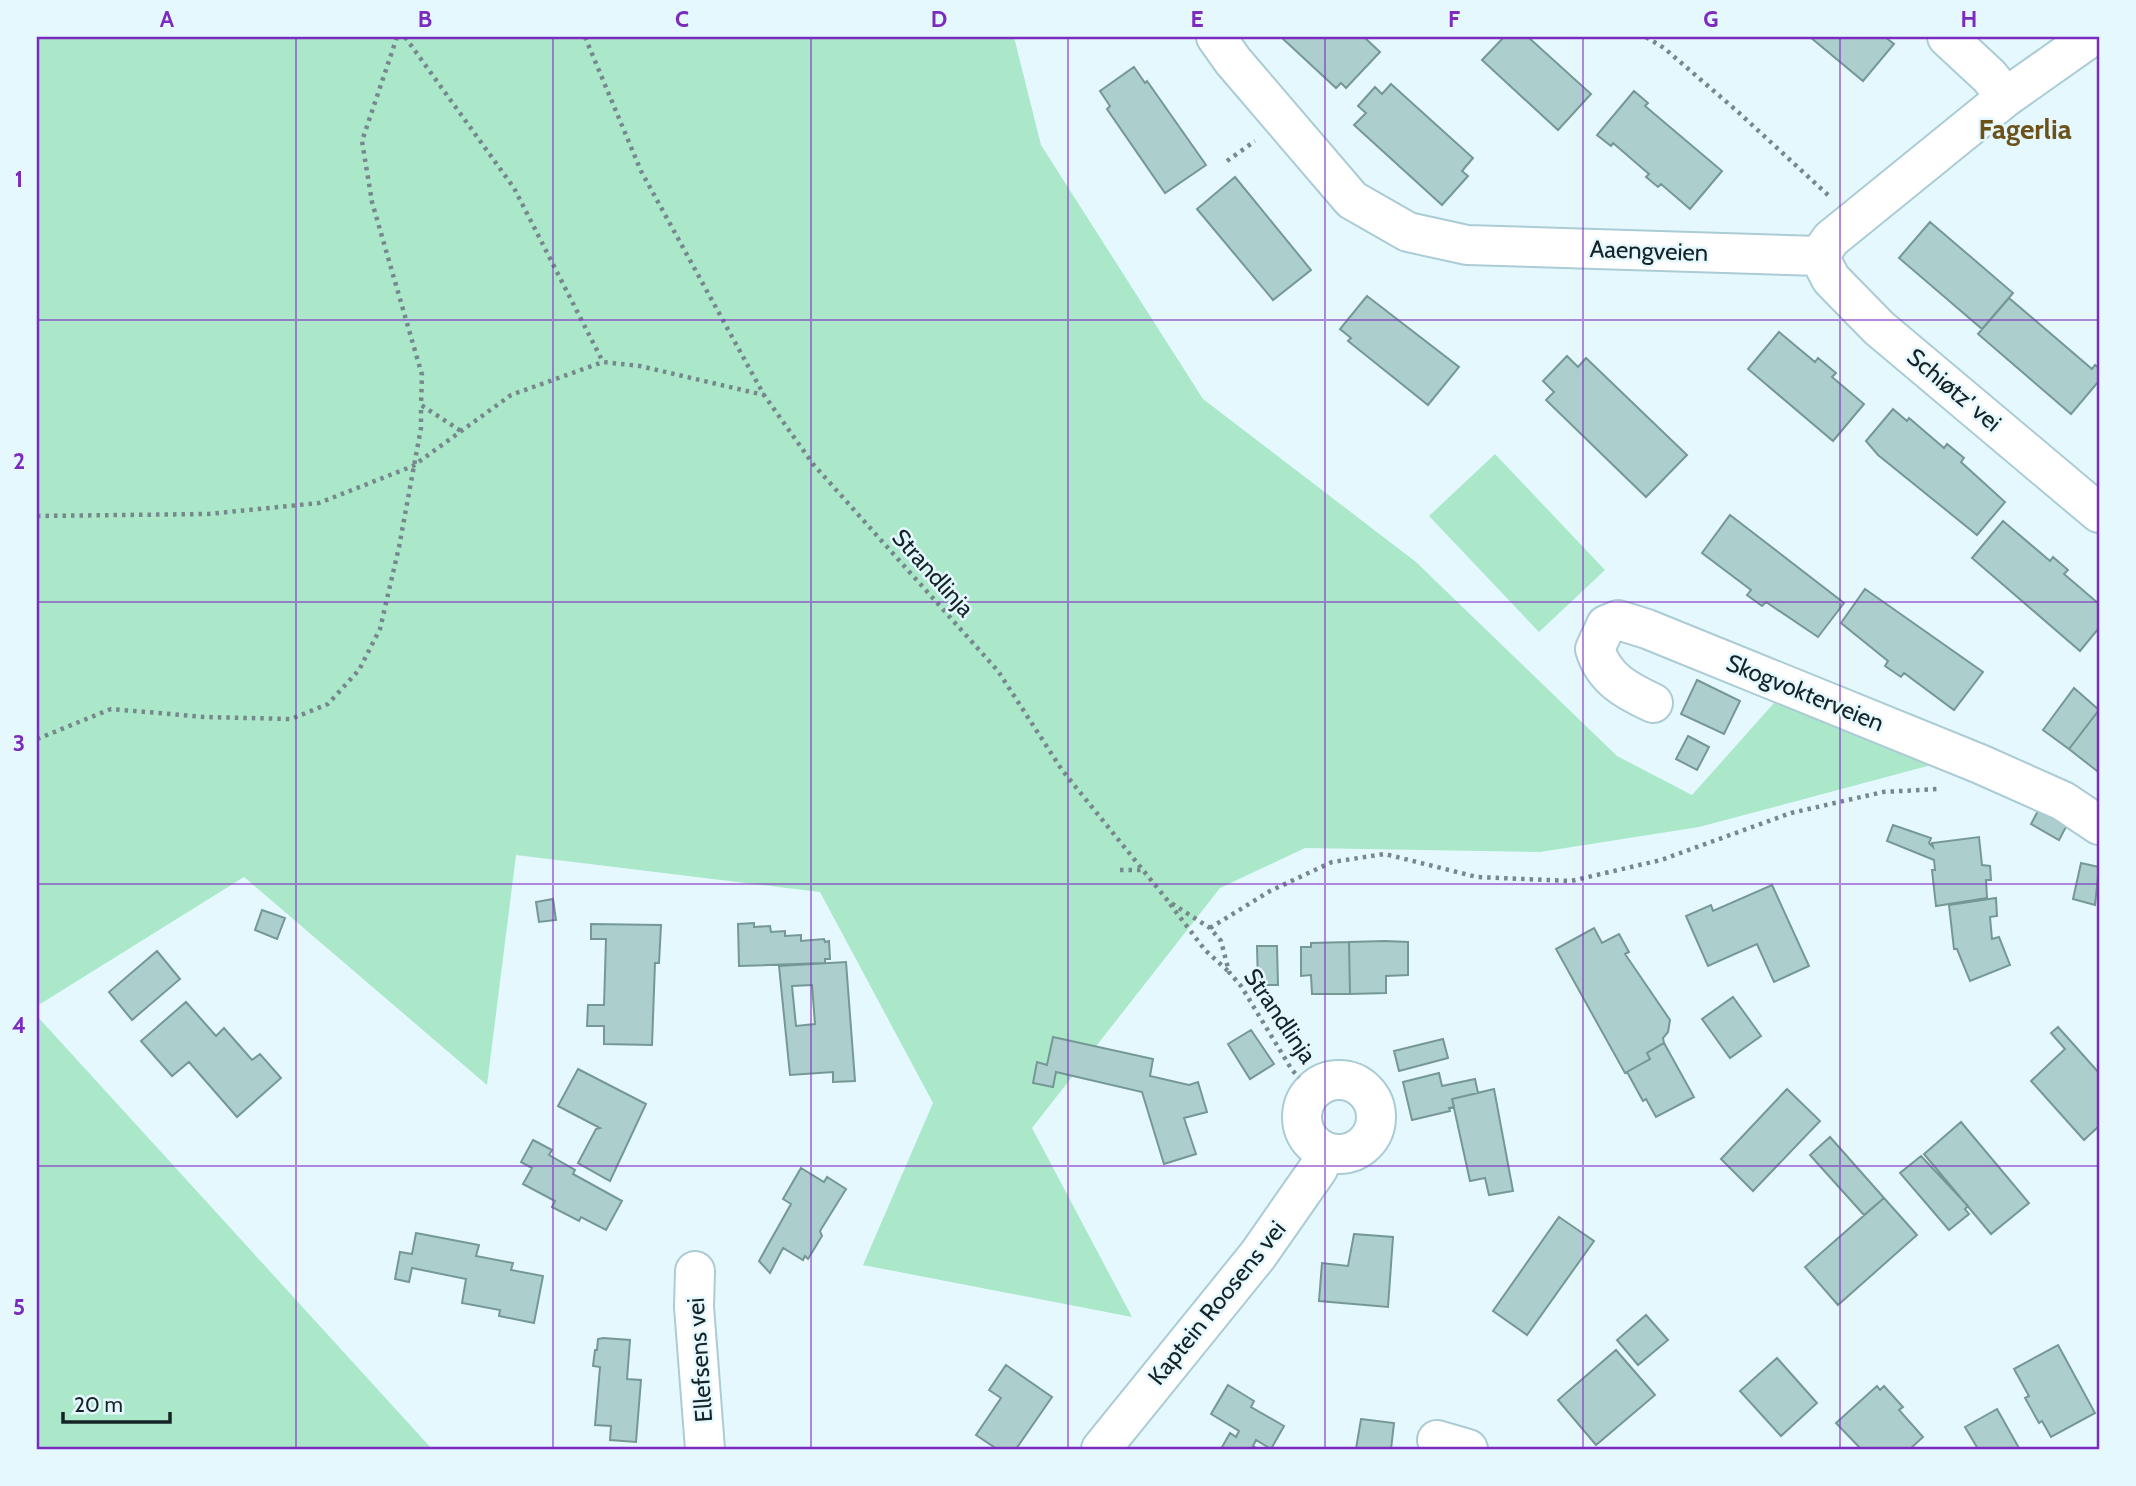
<svg xmlns="http://www.w3.org/2000/svg" width="2136" height="1486" viewBox="0 0 2136 1486" font-family="Cabin,sans-serif">
<rect width="100%" height="100%" fill="#e4f8fe"/>
<!-- green -->
<path fill="#abe8ca" d="M37,37H1014L1041,145L1203,399L1416,562L1617,756L1692,795L1774,703L1935,764L1699,827L1540,852L1305,848L1220,888L1032,1128L1132,1317L863,1265L933,1103L820,892L516,855L487,1085L244,877L37,1006Z
M1495,454L1605,570L1539,632L1429,516Z
M37,1016L432,1449H37Z"/>
<!-- building -->
<path fill="#accfcd" stroke="#769895" stroke-width="2" fill-rule="evenodd" d="M1281,37H1364L1380,52L1346,88L1341,83L1336,88Z
M1504,37H1528L1591,94L1558,130L1482,60Z
M1810,37H1885L1894,44L1863,81Z
M1134,67L1145,83L1147,81L1206,165L1165,193L1107,109L1110,106L1100,91Z
M1391,84L1473,158L1462,171L1468,176L1442,205L1354,125L1366,113L1358,106L1375,87L1382,94Z
M1634,91L1648,103L1645,106L1722,171L1690,209L1661,184L1658,187L1646,177L1649,174L1613,143L1611,146L1597,135Z
M1235,177L1311,270L1273,300L1197,209Z
M1930,222L2013,293L1982,329L1899,258Z
M1367,296L1459,367L1428,405L1348,341L1351,338L1340,329Z
M2009,298L2092,369L2095,365L2099,368V381L2071,414L1978,334Z
M1779,332L1815,362L1818,358L1836,373L1832,377L1864,404L1833,441L1748,369Z
M1567,356L1578,367L1586,358L1687,455L1646,497L1546,400L1554,392L1543,381Z
M1893,409L1907,421L1909,418L1944,448L1947,444L1964,458L1961,462L2005,502L1977,535L1878,455L1866,441Z
M1730,515L1844,603L1818,637L1766,602L1762,606L1747,595L1751,590L1702,553Z
M2003,521L2050,561L2053,557L2068,570L2064,574L2099,604V628L2080,651L1972,558Z
M1865,589L1983,672L1954,710L1904,673L1901,677L1885,666L1888,661L1841,623Z
M1697,680L1740,701L1724,734L1681,714Z
M2074,688L2099,710L2069,749L2043,730Z
M2099,710V769L2097,771L2069,749Z
M1688,736L1709,747L1697,770L1676,759Z
M2039,809L2067,825L2059,840L2031,824Z
M1893,825L1931,838L1929,843L1933,847L1932,843L1979,837L1982,865L1990,866L1991,880H1986L1987,898L1936,906L1932,870H1935L1934,860L1887,841Z
M2081,863L2099,867L2095,905L2073,899Z
M1772,885L1809,966L1774,982L1757,944L1708,966L1686,916L1711,905L1713,911Z
M1996,898L1997,916L1990,917L1992,939L1999,937L2010,965L1970,981L1957,949H1954L1949,905Z
M553,899L556,920L539,922L536,902Z
M262,910L285,918L277,939L255,930Z
M754,923V927L770,926L771,932L785,931V936L801,935V941L824,939L825,942L829,941L830,959H825V963L739,966L738,924Z
M591,924L661,925L659,963H655L652,1045L604,1044V1026H587L588,1005H604L606,939H591Z
M1594,928L1602,943L1619,934L1629,952L1625,954L1670,1020L1668,1032L1663,1038L1664,1043L1647,1053L1650,1059L1625,1073L1556,949Z
M1385,941L1408,942V975L1386,976V993L1350,994L1349,942Z
M1349,942L1350,994H1312L1311,975L1301,976V947H1311V943Z
M1257,946H1277L1278,985H1258Z
M157,951L180,979L132,1020L109,992Z
M846,962L855,1081L833,1082V1072L790,1075L779,966ZM812,985L815,1024L796,1026L792,986Z
M1733,997L1761,1036L1730,1058L1702,1019Z
M186,1002L216,1036L224,1028L252,1060L260,1054L281,1078L237,1117L189,1062L172,1076L141,1041Z
M2058,1027L2099,1073V1126L2084,1140L2031,1081L2065,1049L2051,1033Z
M1251,1030L1274,1064L1250,1079L1228,1044Z
M1053,1037L1153,1059L1150,1076L1189,1085L1198,1082L1207,1112L1184,1118L1196,1154L1164,1164L1142,1092L1056,1072L1053,1087L1033,1083L1037,1062L1047,1065Z
M1443,1039L1448,1058L1399,1071L1394,1051Z
M1664,1043L1694,1097L1656,1117L1646,1099L1643,1101L1627,1072L1650,1059L1647,1053Z
M578,1069L646,1104L610,1181L578,1163L596,1129L600,1128L558,1106Z
M1439,1073L1442,1086L1475,1079L1478,1093L1452,1099L1454,1107L1449,1108L1450,1111L1412,1120L1403,1082Z
M1494,1089L1513,1191L1489,1195L1485,1178L1470,1181L1452,1099Z
M1787,1089L1820,1121L1753,1191L1721,1159Z
M1961,1122L2029,1203L1991,1234L1924,1154Z
M1830,1137L1884,1198L1864,1215L1810,1155Z
M533,1140L552,1150L549,1155L575,1170L573,1174L622,1201L606,1230L581,1217L579,1221L552,1207L555,1201L523,1184L532,1168L521,1162Z
M1921,1156L1968,1206L1965,1209L1969,1214L1949,1230L1900,1173Z
M801,1168L824,1182L827,1177L846,1189L820,1231L822,1236L808,1259L805,1256L803,1260L783,1248L770,1273L759,1261L791,1204L783,1199Z
M1884,1198L1917,1235L1838,1305L1805,1267Z
M1559,1217L1594,1241L1527,1335L1493,1311Z
M416,1233L479,1245L476,1256L513,1263L511,1270L543,1276L534,1323L499,1316L500,1310L462,1303L466,1279L412,1268L409,1282L395,1279L400,1252L412,1254Z
M1354,1234L1393,1237L1388,1307L1319,1301L1322,1263L1348,1266Z
M1646,1315L1668,1340L1638,1365L1617,1340Z
M603,1338L630,1340L627,1379L641,1380L636,1442L610,1440L611,1426L595,1425L600,1367L593,1366L595,1350H597L598,1339Z
M2058,1345L2095,1413L2051,1437L2042,1421L2039,1423L2025,1398L2029,1396L2014,1369Z
M1616,1350L1655,1395L1596,1445L1558,1400Z
M1777,1358L1817,1403L1781,1436L1740,1391Z
M1006,1365L1052,1397L1016,1449H997L976,1435L1001,1398L989,1390Z
M1228,1385L1254,1401L1251,1407L1284,1426L1271,1449L1256,1440L1253,1446L1258,1449H1221L1230,1433L1236,1437L1239,1431L1211,1414Z
M1877,1386L1880,1390L1884,1386L1903,1407L1899,1410L1923,1437L1910,1449H1861L1836,1423Z
M1997,1409L2019,1448L2017,1449H1978L1965,1427Z
M1361,1419L1394,1423L1391,1449H1356Z"/>
<g fill="none" stroke-linecap="round" stroke-linejoin="round">
<defs>
<path id="minor" d="M1216,37L1233,61L1352,200L1408,232L1467,245L1819,256
M1947,37L1989,76L2006,97
M1819,256L1831,279L1879,328L2099,513
M1819,256L1831,239L1852,222L2006,97L2091,37
M1653,703C1627,691 1604,679 1595,649L1606,625L1618,620L1647,629L1980,764L2063,801L2099,825
M1302 1117a37 37 0 1 1 74 0a37 37 0 1 1-74 0Z
M695,1271L694,1307L705,1449
M1437,1440L1468,1449
M1101,1449L1258,1255L1318,1169L1326,1152"/>
</defs>
<!-- minor casing -->
<use href="#minor" stroke="#abccd5" stroke-width="42"/>
<!-- path -->
<path stroke="#77888c" stroke-width="4.5" stroke-dasharray="3.5 5" stroke-linecap="butt" d="M397,37L362,141L372,202L422,375L421,405L461,431
M405,37L514,188L603,362
M585,37L641,171L764,395L813,464L998,671L1062,770L1168,901L1210,928L1221,941L1229,972L1241,986L1292,1070L1312,1091
M1646,37L1664,48L1737,111L1828,195
M1227,161L1255,141
M37,516L208,514L319,503L413,466L511,395L603,362L640,366L764,395
M37,739L111,709L205,717L291,719L328,704L359,670L380,629L399,547L421,428V405
M1120,870H1144
M1170,904L1205,950L1228,971
M1210,928L1270,891L1332,862L1385,854L1477,877L1571,881L1661,860L1791,813L1883,792L1937,789"/>
<!-- minor -->
<use href="#minor" stroke="#fff" stroke-width="38"/>
</g>
<!-- grid -->
<path fill="none" stroke="#7b2cbf" stroke-width="2" stroke-opacity="0.55" d="M296,37V1449M553,37V1449M811,37V1449M1068,37V1449M1325,37V1449M1583,37V1449M1840,37V1449M37,320H2099M37,602H2099M37,884H2099M37,1166H2099"/>
<g text-anchor="middle" stroke-width="5" stroke-linejoin="round" paint-order="stroke">
<!-- street labels -->
<g font-size="24" fill="#162326" stroke="#e4f8fe">
<text transform="translate(1649 251) rotate(2)" y="8">Aaengveien</text>
<text transform="translate(1954 390) rotate(40)" y="8">Schiøtz' vei</text>
<text transform="translate(933 573) rotate(48)" y="8">Strandlinja</text>
<text transform="translate(1805 693) rotate(22)" y="8">Skogvokterveien</text>
<text transform="translate(1280 1016) rotate(56)" y="8">Strandlinja</text>
<text transform="translate(1217 1303) rotate(-51)" y="8">Kaptein Roosens vei</text>
<text transform="translate(700 1360) rotate(-94)" y="8">Ellefsens vei</text>
</g>
<!-- quarter labels -->
<g font-size="28" font-weight="bold" fill="#6c5119" stroke="#e4f8fe">
<text x="2025" y="139">Fagerlia</text>
</g>
</g>
<!-- border -->
<rect width="2136" height="1486" fill="none" stroke="#e4f8fe" stroke-width="77"/>
<!-- scale -->
<path d="M63 1412v10h107v-10" fill="none" stroke="#162326" stroke-width="3.5"/>
<text x="74" y="1412" font-size="21" fill="#162326" stroke="#e4f8fe" stroke-width="5" paint-order="stroke">20 m</text>
<rect x="38" y="38" width="2060" height="1410" fill="none" stroke="#7b2cbf" stroke-width="2.5"/>
<g font-size="23" text-anchor="middle" font-weight="bold" fill="#7b2cbf">
<text x="167" y="27">A</text>
<text x="425" y="27">B</text>
<text x="682" y="27">C</text>
<text x="939" y="27">D</text>
<text x="1197" y="27">E</text>
<text x="1454" y="27">F</text>
<text x="1711" y="27">G</text>
<text x="1969" y="27">H</text>
<text x="19" y="187">1</text>
<text x="19" y="469">2</text>
<text x="19" y="751">3</text>
<text x="19" y="1033">4</text>
<text x="19" y="1315">5</text>
</g>
</svg>
